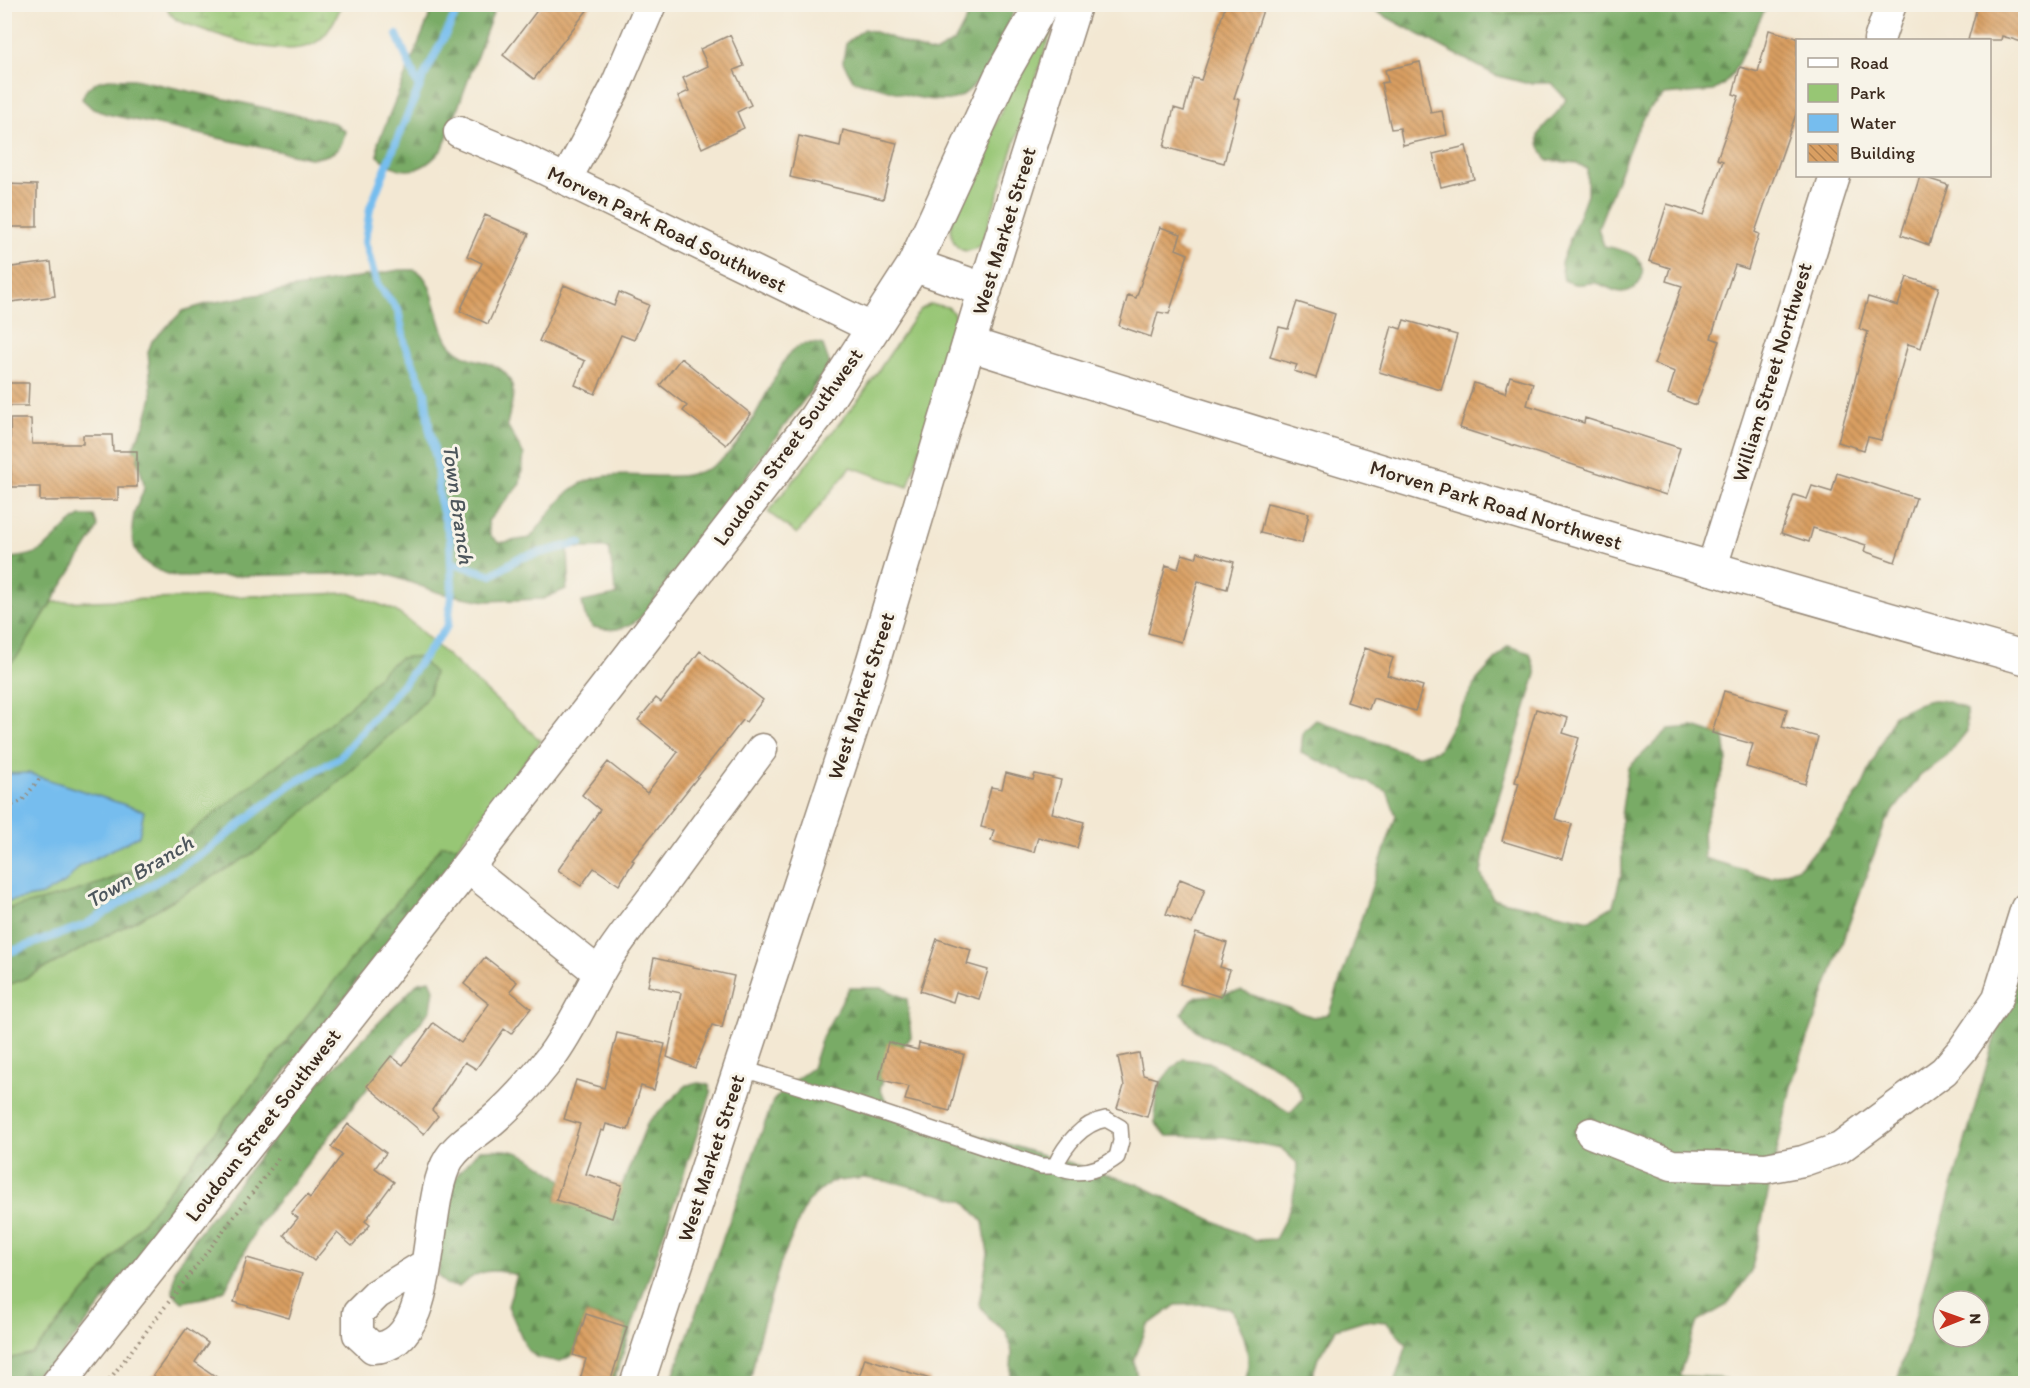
<svg xmlns="http://www.w3.org/2000/svg" width="2030" height="1388" viewBox="0 0 2030 1388" font-family="Itim,sans-serif">
<defs>
<pattern id="forest-firs" width="22" height="20" patternUnits="userSpaceOnUse" patternTransform="scale(1.5)"><rect width="22" height="20" fill="#79ab66"/><path d="M5 1l3.5 6h-7zM16 11l3.5 6h-7z" fill="#648b53"/></pattern>
<pattern id="wetland-marsh" width="20" height="14" patternUnits="userSpaceOnUse" patternTransform="scale(1.5)"><rect width="20" height="14" fill="#97c674"/><path d="M1 5h8M5 5V1M11 12h8M15 12V8" fill="none" stroke="#7ca15f"/></pattern>
<pattern id="building-back-hatch" width="6" height="6" patternUnits="userSpaceOnUse" patternTransform="scale(1.5)"><rect width="6" height="6" fill="#d99f62"/><path d="M-1 5l2 2M0 0l6 6M5-1l2 2" fill="none" stroke="#b18250"/></pattern>
</defs>
<rect width="100%" height="100%" fill="#f7f3e8"/>
<filter id="ink" filterUnits="userSpaceOnUse"><feTurbulence type="fractalNoise" baseFrequency=".0167" numOctaves="2"/><feDisplacementMap in="SourceGraphic" scale="12" xChannelSelector="R" yChannelSelector="G"/><feConvolveMatrix kernelMatrix="1 2 1 2 8 2 1 2 1" color-interpolation-filters="sRGB"/></filter>
<filter id="wash" filterUnits="userSpaceOnUse"><feTurbulence type="fractalNoise" baseFrequency=".008" numOctaves="4" result="noise"/><feDisplacementMap in="SourceGraphic" scale="24" xChannelSelector="R" yChannelSelector="G"/><feGaussianBlur stdDeviation="1.35" result="paint"/><feColorMatrix in="noise" values="0 0 0 0 0 0 0 0 0 0 0 0 0 0 0 0 0 1.4 0 .05"/><feComposite in="paint" operator="in"/></filter>
<g filter="url(#wash)">
<rect width="100%" height="100%" fill="#f3e8d3"/>
<!-- green -->
<path fill="#97c674" stroke="#697849" stroke-width="1.5" d="M1493,4L1636,5L1493,14Z
M1060,5L982,243C963,262 947,243 952,221L1016,78Z
M930,304L948,307L954,314L957,332L908,487L851,467L797,534L768,512L862,395L912,321L920,310Z
M349,593L394,610L413,624L541,741L47,1363L19,1384L4,1383V628L26,603Z"/>
<!-- forest -->
<path fill="url(#forest-firs)" stroke="#5a6a42" stroke-width="1.5" fill-rule="evenodd" d="M434,5H496L443,148C424,172 403,179 378,156V143Z
M974,5H1017C1005,30 981,98 949,100C918,102 882,87 853,80L843,62L846,43L864,29C890,35 910,48 935,53L955,41Z
M1364,5H1493L1494,14L1636,5H1767L1733,73L1723,85L1713,91L1664,95L1649,109L1635,134L1598,228L1604,246C1613,248 1626,250 1634,256C1651,268 1641,291 1622,292C1613,292 1604,284 1595,283C1580,282 1582,288 1564,280L1561,263L1587,194V169L1577,163L1547,160C1524,126 1554,126 1566,99L1551,83H1525L1495,75Z
M134,79L334,123L345,131C343,152 329,157 310,158L107,114L93,109L82,99C89,75 114,79 134,79Z
M399,270C405,270 413,269 417,271C436,281 436,326 449,343C469,368 496,355 510,380C517,392 509,412 507,425L524,455L520,484L488,521L490,535L499,543L530,538C543,523 556,502 571,490C614,456 679,496 721,460C746,440 760,404 776,376C780,369 784,359 790,353C798,344 812,341 823,345L830,365L642,616C627,630 613,632 593,627L585,616L582,602L616,595L609,548H568L569,576L566,589L543,599L486,601L440,593L384,573L178,577C143,568 126,553 134,514C136,505 143,496 144,487C145,480 135,457 133,447L145,423L152,397L148,352L152,341L183,311L210,303Z
M80,516H94L98,527L93,537L20,653L12,662L5,663V558C53,557 47,538 80,516Z
M1508,646L1530,653L1536,674L1486,839L1481,874L1493,899L1590,920L1613,906L1622,871L1621,816L1628,768L1669,729L1694,727L1724,737L1727,761L1703,828L1704,858L1771,878L1799,867L1828,837L1861,789L1894,715C1924,701 1935,692 1966,710L1967,731L1946,757L1920,776L1886,821L1792,1082L1751,1272L1727,1305L1697,1322L1679,1376L1719,1377L1732,1383H1394L1407,1345L1386,1322L1365,1320L1336,1329L1318,1358L1310,1383H1245C1253,1358 1244,1331 1231,1309L1206,1304L1176,1305L1147,1326L1134,1361L1138,1383H1010L1012,1352L1006,1331L991,1321L979,1304L988,1254L983,1222L964,1201L898,1183L864,1178L830,1182L807,1202L781,1262L758,1341L750,1383L670,1384L773,1101L792,1082L812,1068L822,1037L849,988H883L907,999L911,1037L889,1062L880,1089L890,1108L1137,1184L1254,1240L1275,1239C1289,1214 1297,1192 1297,1163L1281,1148L1224,1137L1167,1136L1155,1123C1154,1090 1157,1080 1183,1059L1209,1062L1290,1113L1303,1099C1290,1057 1231,1053 1197,1031C1191,1027 1186,1019 1182,1013L1193,998L1241,991L1313,1017L1329,1014L1396,816L1387,791L1301,753L1303,732L1316,720L1416,756L1438,750L1477,680Z
M410,657H419L434,673L429,694L420,706L348,774L259,850L158,909L22,980L5,986V909C57,898 108,884 156,859L308,741L356,701L386,668L400,658Z
M442,845L458,846L452,862L58,1359L19,1384L5,1383L4,1360L32,1353L50,1334L157,1205Z
M2025,931V1383L1896,1384ZM1943,1301H1979V1337H1943Z
M430,980L434,989L431,1009L259,1224L225,1290L209,1297L182,1302L173,1293L175,1269L196,1236L315,1087L419,982Z
M699,1083L709,1085L711,1093L613,1383H610L627,1326L586,1314L573,1355L559,1362L536,1357L527,1349L508,1306L517,1275C491,1268 479,1269 459,1287L447,1285L438,1276L445,1203L457,1175L479,1150C523,1147 527,1156 562,1180L556,1200L622,1185L648,1122L687,1085Z"/>
<!-- wetland -->
<path fill="url(#wetland-marsh)" stroke="#697849" stroke-width="1.5" d="M166,5V4L342,5C337,15 332,28 323,37C294,67 211,32 178,21L170,14Z"/>
<!-- water -->
<path fill="#76bdee" stroke="#587486" stroke-width="1.5" d="M28,773L144,811L139,836L80,866L65,883L42,895L5,902L4,821L8,818L7,807H5V774Z"/>
<g fill="none" stroke-linecap="round" stroke-linejoin="round">
<!-- stream -->
<path stroke="#76bdee" stroke-width="8" d="M397,35L419,88
M453,563L492,575L519,558L580,543
M4,954L85,925L208,850L290,785L339,758L408,678L448,625L452,587L450,539L439,496L437,463L429,427L425,392L405,345L398,310L377,284L365,242L370,208L390,157L423,78L461,4"/>
</g>
<g id="blocks">
<!-- building -->
<path fill="url(#building-back-hatch)" d="M542,4H592L534,79L503,55Z
M1226,4H1265L1234,98L1240,100L1224,163L1164,147L1174,108L1184,111L1193,78L1201,80Z
M1978,4H2025V43L2002,36L2001,40H1968Z
M1769,30L1797,38V111L1755,232L1759,234L1748,269L1735,265L1711,338L1720,341L1696,405L1668,394L1675,372L1654,364L1682,286L1666,281L1670,268L1649,261L1667,204L1704,215L1723,161L1717,159L1739,96L1733,94L1740,67L1758,72Z
M730,35L744,66L734,70L751,105L737,112L744,128L702,148L678,96L689,91L683,78L708,66L700,49Z
M1420,62L1431,113L1442,111L1447,135L1403,145L1400,128L1391,129L1381,83L1388,82L1385,70Z
M843,130L897,143L883,199L790,177L799,136L840,146Z
M1466,146L1474,179L1441,187L1433,154Z
M1920,176L1948,185L1929,245L1901,235Z
M4,184L37,185V227H4Z
M485,215L529,234L488,324L460,311L482,263L467,256Z
M1160,227L1181,234L1176,249L1188,254L1169,314L1158,312L1151,337L1119,326L1128,295L1136,298Z
M51,262L55,296L4,303V268Z
M1907,277L1939,287L1921,348L1908,344L1881,440L1868,437L1864,450L1838,442L1868,332L1859,329L1868,297L1898,306Z
M564,285L614,306L619,292L649,305L634,340L621,335L595,394L575,385L585,361L539,341Z
M1297,302L1335,314L1316,378L1294,371L1297,365L1270,357L1279,327L1288,329Z
M1404,320L1457,335L1441,390L1379,372L1392,326L1401,329Z
M681,358L751,414L726,445L683,411L687,406L660,385Z
M1510,376L1533,383L1527,405L1584,423L1585,418L1680,448L1666,495L1460,428L1474,383L1505,393Z
M7,383H29L28,406H7Z
M10,419H31L32,444H83V435H112L113,451H137V487H118V500L40,501V487H11Z
M1837,473L1916,498L1895,562L1864,551L1866,545L1813,528L1809,542L1781,533L1794,495L1807,499L1812,486L1832,492Z
M1267,503L1309,513L1302,543L1260,533Z
M1198,552L1234,562L1227,589L1198,581L1181,642L1148,633L1166,565L1178,569L1182,554L1196,558Z
M1365,648L1393,658L1387,675L1423,686L1415,711L1373,698L1369,709L1347,702Z
M700,651L763,700L746,722L743,720L632,860L634,861L619,885L594,868L581,886L558,870L600,810L582,795L608,762L647,793L678,752L638,720L656,698L661,702Z
M1724,691L1787,709L1782,727L1818,737L1805,784L1746,767L1753,744L1712,733Z
M1536,709L1568,718L1563,733L1579,738L1555,819L1572,824L1562,859L1502,841L1519,783L1515,782Z
M1006,773L1033,780L1035,774L1061,780L1052,813L1084,822L1077,848L1038,837L1034,852L991,841L994,830L981,827L991,787L1002,789Z
M1180,879L1205,889L1192,924L1166,914Z
M1196,933L1227,943L1220,967L1230,970L1221,997L1180,984Z
M937,939L971,950L967,964L988,970L979,999L956,992L953,1002L920,991Z
M485,957L517,982L510,991L531,1008L511,1034L504,1029L476,1069L465,1062L432,1110L438,1116L424,1134L367,1086L391,1056L403,1065L433,1023L461,1043L489,1004L464,984Z
M654,958L734,976L722,1028L712,1025L695,1068L667,1057L681,993L648,986Z
M617,1033L665,1044L654,1090L641,1086L628,1130L606,1124L604,1131L601,1130L586,1174L622,1185L612,1218L556,1200L580,1124L564,1119L576,1080L604,1088Z
M888,1042L918,1050L919,1043L964,1054L950,1111L905,1100L909,1087L879,1079Z
M1139,1053L1143,1075L1157,1079L1147,1117L1117,1108L1124,1086L1118,1057Z
M348,1124L386,1153L375,1168L394,1182L365,1221L370,1225L352,1246L337,1233L314,1261L284,1235L298,1218L291,1213L307,1195L310,1198L342,1155L331,1147Z
M247,1258L302,1274L289,1318L234,1302Z
M586,1314L627,1327L610,1383H579L586,1359L573,1355Z
M187,1328L208,1343L195,1362L225,1383H148Z
M865,1358L930,1379V1383H857Z"/>
</g>
</g>
<g filter="url(#ink)">
<use href="#blocks" fill-opacity="0" stroke="#978978" stroke-width="1.5"/>
<g fill="none" stroke-linecap="round" stroke-linejoin="round">
<defs>
<path id="lane" d="M740,1068L844,1100L1041,1166H1055C1065,1145 1082,1123 1106,1119L1120,1127L1121,1141L1117,1157C1098,1171 1077,1177 1055,1166"/>
<path id="street" d="M1879,40L1891,4
M459,132L515,155L874,329
M566,180L614,90L651,4
M1711,570L1835,176
M467,867L599,973
M1591,1133L1672,1165L1766,1168L1803,1161L1840,1148L1944,1071L1963,1049L1998,998L2026,908
M426,1264L377,1294L358,1313V1334L373,1348C440,1347 421,1203 449,1159C460,1142 478,1133 493,1120C514,1102 534,1079 551,1057C574,1026 588,990 608,958C623,934 642,912 659,889C693,842 727,796 762,749"/>
<path id="secondary" d="M914,265L985,290
M969,344C1320,455 1672,559 2026,658
M58,1384L467,867L816,417L914,265L1000,78L1042,4"/>
<path id="primary" d="M637,1384L869,675L985,290L1075,4"/>
</defs>
<!-- lane casing -->
<use href="#lane" stroke="#978978" stroke-width="18"/>
<!-- street casing -->
<use href="#street" stroke="#978978" stroke-width="33"/>
<!-- secondary casing -->
<use href="#secondary" stroke="#978978" stroke-width="36"/>
<!-- primary casing -->
<use href="#primary" stroke="#978978" stroke-width="36"/>
<!-- path -->
<path stroke="#978978" stroke-width="4" stroke-dasharray="1.5 4.5" stroke-linecap="butt" d="M7,807L22,801L41,777
M106,1384L279,1158"/>
<!-- lane -->
<use href="#lane" stroke="#fff" stroke-width="15"/>
<!-- street -->
<use href="#street" stroke="#fff" stroke-width="30"/>
<!-- secondary -->
<use href="#secondary" stroke="#fff" stroke-width="33"/>
<!-- primary -->
<use href="#primary" stroke="#fff" stroke-width="33"/>
</g>
</g>
<g text-anchor="middle" stroke-width="6" stroke-linejoin="round" paint-order="stroke">
<!-- street labels -->
<g font-size="21" fill="#3b2a1e" stroke="#f7f3e8">
<text transform="translate(667 229) rotate(26)" y="7">Morven Park Road Southwest</text>
<text transform="translate(1004 231) rotate(-73)" y="7">West Market Street</text>
<text transform="translate(1772 372) rotate(-73)" y="7">William Street Northwest</text>
<text transform="translate(788 447) rotate(-54)" y="7">Loudoun Street Southwest</text>
<text transform="translate(1496 505) rotate(17)" y="7">Morven Park Road Northwest</text>
<text transform="translate(861 696) rotate(-72)" y="7">West Market Street</text>
<text transform="translate(263 1125) rotate(-52)" y="7">Loudoun Street Southwest</text>
<text transform="translate(711 1158) rotate(-72)" y="7">West Market Street</text>
</g>
<!-- water labels -->
<g font-size="22" font-style="italic" fill="#4d565c" stroke="#f7f3e8">
<text transform="translate(459 504) rotate(82)" y="8">Town Branch</text>
<text transform="translate(139 871) rotate(-31)" y="8">Town Branch</text>
</g>
</g>
<!-- margin -->
<rect width="2030" height="1388" fill="none" stroke="#f7f3e8" stroke-width="24"/>
<!-- legend -->
<rect x="1796" y="39" width="195" height="138" fill="#f7f3e8" stroke="#aca397" stroke-width="1.5"/>
<rect x="1808" y="58" width="30" height="9" fill="#ffffff" stroke="#aca397" stroke-width="1.5"/>
<text x="1850" y="69" font-size="18" fill="#3b2a1e">Road</text>
<rect x="1808" y="84" width="30" height="18" fill="#97c674" stroke="#aca397" stroke-width="1.5"/>
<text x="1850" y="99" font-size="18" fill="#3b2a1e">Park</text>
<rect x="1808" y="114" width="30" height="18" fill="#76bdee" stroke="#aca397" stroke-width="1.5"/>
<text x="1850" y="129" font-size="18" fill="#3b2a1e">Water</text>
<rect x="1808" y="144" width="30" height="18" fill="url(#building-back-hatch)" stroke="#aca397" stroke-width="1.5"/>
<text x="1850" y="159" font-size="18" fill="#3b2a1e">Building</text>
<!-- north arrow -->
<g transform="translate(1961 1319) rotate(89)"><circle r="28" fill="#f7f3e8" stroke="#aca397" stroke-width="1.5"/>
<path d="M0-4.5L10 22L0 15L-10 22Z" fill="#c8321e"/>
<text y="-9" font-size="16" font-weight="bold" text-anchor="middle" fill="#3b2a1e">N</text>
</g>
</svg>
